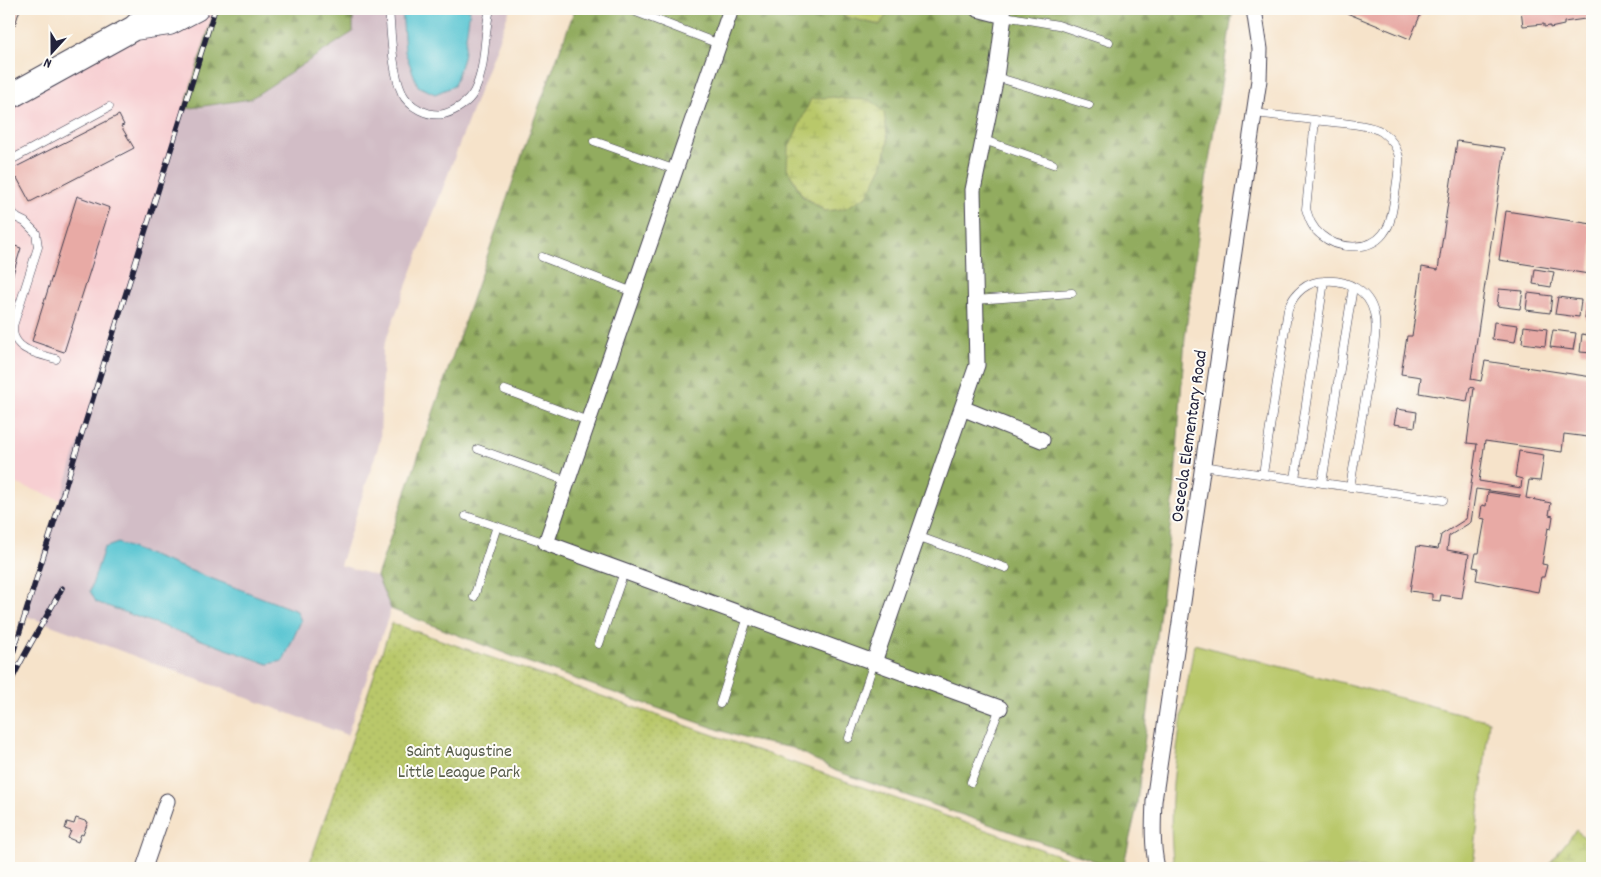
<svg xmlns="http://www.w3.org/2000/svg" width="1601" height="877" viewBox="0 0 1601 877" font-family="Dekko,sans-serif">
<defs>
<pattern id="forest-firs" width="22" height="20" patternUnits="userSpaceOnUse" patternTransform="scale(1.25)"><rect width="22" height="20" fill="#92ac5e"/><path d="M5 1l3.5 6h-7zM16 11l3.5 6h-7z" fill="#778c4f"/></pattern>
<pattern id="wetland-marsh" width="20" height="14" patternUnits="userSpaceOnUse" patternTransform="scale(1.25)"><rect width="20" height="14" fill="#b9c86a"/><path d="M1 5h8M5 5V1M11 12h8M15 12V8" fill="none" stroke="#9fac5d"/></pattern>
<pattern id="park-dots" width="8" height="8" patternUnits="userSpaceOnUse" patternTransform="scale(1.25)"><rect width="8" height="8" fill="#b9c86a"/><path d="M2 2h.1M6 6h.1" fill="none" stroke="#9fac5d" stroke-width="1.8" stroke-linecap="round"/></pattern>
</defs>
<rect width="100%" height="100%" fill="#fdfcf7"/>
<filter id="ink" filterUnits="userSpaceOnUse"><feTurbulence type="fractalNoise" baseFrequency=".02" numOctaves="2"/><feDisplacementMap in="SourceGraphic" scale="10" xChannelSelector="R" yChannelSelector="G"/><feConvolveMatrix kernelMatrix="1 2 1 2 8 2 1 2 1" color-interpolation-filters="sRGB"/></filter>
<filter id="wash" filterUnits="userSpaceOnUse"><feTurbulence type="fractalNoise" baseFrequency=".0096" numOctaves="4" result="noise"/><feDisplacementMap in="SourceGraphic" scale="20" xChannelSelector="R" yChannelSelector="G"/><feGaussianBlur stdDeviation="1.12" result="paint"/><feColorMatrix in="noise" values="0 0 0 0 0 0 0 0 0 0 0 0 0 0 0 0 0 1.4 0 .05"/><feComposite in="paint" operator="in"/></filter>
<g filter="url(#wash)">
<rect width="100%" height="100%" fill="#f6e3ca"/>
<!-- built -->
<path fill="#f7cfd2" d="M212,9H215L61,500L9,481V105L131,38L172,30Z"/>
<!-- industrial -->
<path fill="#d2bdc6" d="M353,9H402L405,52L463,58L470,9H510L383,348L380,441L340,565L377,576L391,609L347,735L24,615L184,109L250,99L353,32Z"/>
<!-- green -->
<path fill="#b9c86a" stroke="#6e7552" d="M1194,644L1489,721L1473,868H1174C1164,795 1183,716 1194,644Z"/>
<!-- forest -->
<path fill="url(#forest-firs)" stroke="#5a674c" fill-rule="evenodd" d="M215,9H353V32L250,99L184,109Z
M575,9H835L846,17L880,25L890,9H1233L1203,200L1185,337L1174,495L1136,811L1123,868H1115L836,771L793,748L745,739L527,662L391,609L377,576L534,120ZM833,97L846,99L825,211L802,196L787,168Z"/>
<!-- wetland -->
<path fill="url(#wetland-marsh)" stroke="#6e7552" d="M835,9H890L880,25L846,17Z
M833,97L846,99L871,100L884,112L888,141L883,165L867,196L843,209L825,211L802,195L787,168L788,149L811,99Z
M1576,830L1591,843L1592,868H1546Z"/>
<!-- park -->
<path fill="url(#park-dots)" stroke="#6e7552" d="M392,623L1095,868H308Z"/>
<!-- water -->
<path fill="#59c5d2" stroke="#3e7486" d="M402,9H470L463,58L454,86L435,94L418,86L405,52Z
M118,543L297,611L301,621L283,661L268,664L96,602L90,591L104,548Z"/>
<g id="blocks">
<!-- building -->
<path fill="#e8aaa5" d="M9,9H20L15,25L9,23Z
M1337,9H1423L1410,39Z
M1521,9H1592V18L1564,22V25L1550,28V26L1544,27V24L1523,26Z
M119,115L124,125L121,126L134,148L30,202L17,178L15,180L10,170Z
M1457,141L1505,148L1471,379L1481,381L1485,361L1592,377V407L1588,437L1564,434L1562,452L1485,441L1479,481L1521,488L1522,479L1515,477L1519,451L1544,455L1540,481L1529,480L1526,498L1551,503L1549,515L1553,516L1551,529L1548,528L1542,564L1547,565L1544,577H1541L1538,592L1476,580L1478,568L1473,567L1476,553H1479L1485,519L1480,518L1482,505L1486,506L1488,492L1520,497V495L1476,489L1471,522L1449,536L1447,550L1469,554L1462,598L1441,595L1440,601L1432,600V594L1410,591L1417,546L1438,549L1441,535L1466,519L1477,444L1467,443L1474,388L1470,387L1467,401L1419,393L1421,377L1401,374L1407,336H1412L1422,267L1438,270Z
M77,196L110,208L64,352L32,341Z
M1506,211L1592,224V252L1589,274L1499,260Z
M9,244L21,248L9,287Z
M1535,269L1554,272L1551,287L1533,284Z
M1499,289L1523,291L1520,309L1497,306Z
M1528,293L1552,296L1550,313L1526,310Z
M1558,297L1581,300L1579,317L1555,314Z
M1587,302L1592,303V320L1585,319Z
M1494,322L1518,325L1515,342L1492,339Z
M1524,326L1547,329L1545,346L1522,343Z
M1553,330L1576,333L1573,350L1550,347Z
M1582,334L1592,336V353L1580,352Z
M1397,409L1417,412L1415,427L1394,424Z
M76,818L88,822L83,835L81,834L78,842L68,838L71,831L65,829L67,822L74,824Z"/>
</g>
</g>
<g filter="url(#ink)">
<use href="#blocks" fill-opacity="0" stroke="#423f50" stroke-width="1"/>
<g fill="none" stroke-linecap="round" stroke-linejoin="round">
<defs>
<path id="service" d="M389,9C391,32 392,72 402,93C409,107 428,117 444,114C455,111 468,103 474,92C487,66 483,36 490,9
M636,12L719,44
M1004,16L1058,25L1109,42
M996,77L1089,105
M1254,113L1315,120
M1315,120C1333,123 1367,123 1382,132C1390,138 1397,147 1399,157C1400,166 1393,210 1390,221C1389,226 1386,230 1383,234C1369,252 1337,249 1321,235C1312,228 1309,219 1306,209Z
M984,140L1053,164
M594,141L676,170
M9,161L109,107
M9,208L17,218L25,222L36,233L38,247L13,326C13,330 13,335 15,338C21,352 43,355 56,359
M542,257L633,292
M975,300L1072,293
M505,390L588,421
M478,449L567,481
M1202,466L1443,500
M1263,474L1288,309C1294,293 1307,281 1325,281C1347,279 1369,291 1374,313C1379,331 1371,363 1368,382C1362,417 1356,452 1350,487
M1295,479L1324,281
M1322,483L1353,287
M466,516L546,543
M917,536L1006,568
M474,597L497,526
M599,644L624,572
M720,704L748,617
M849,738L874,662
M971,782L1000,708"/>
<path id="minor" d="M731,9L546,543L1000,708
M962,408L977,365L973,190L996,77L1004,16L977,9
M874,662L962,408L1042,440
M144,868L167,801
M1157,868C1152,846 1153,823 1154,801L1259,80L1260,49L1254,9"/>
<path id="trunk" d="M134,28L169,23L196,9
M9,97L134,28L154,9"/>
</defs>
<!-- service casing -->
<use href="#service" stroke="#423f50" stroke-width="9"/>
<!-- minor casing -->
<use href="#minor" stroke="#423f50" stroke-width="17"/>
<!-- trunk casing -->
<use href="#trunk" stroke="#423f50" stroke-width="26"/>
<!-- service -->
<use href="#service" stroke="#fff" stroke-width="8"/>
<!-- minor -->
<use href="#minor" stroke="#fff" stroke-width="15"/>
<!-- trunk -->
<use href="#trunk" stroke="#fff" stroke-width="24"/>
<defs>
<path id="rail" d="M9,666L215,9
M9,686C24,652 45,621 62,588"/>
</defs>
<!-- rail casing -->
<use href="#rail" stroke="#22223b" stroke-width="5.5"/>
<!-- rail -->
<use href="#rail" stroke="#fdfcf7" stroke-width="4" stroke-dasharray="11" stroke-linecap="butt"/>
</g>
</g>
<g text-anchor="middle" stroke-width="4" stroke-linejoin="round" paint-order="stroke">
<!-- street labels -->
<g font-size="18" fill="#22223b" stroke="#fdfcf7">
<text transform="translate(1188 436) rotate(-82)" y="6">Osceola Elementary Road</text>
</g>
<!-- park labels -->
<g font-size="18" fill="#575c4b" stroke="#fdfcf7">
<text x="459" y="756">Saint Augustine<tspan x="459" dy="21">Little League Park</tspan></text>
</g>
</g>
<!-- margin -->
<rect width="1601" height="877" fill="none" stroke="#fdfcf7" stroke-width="30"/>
<!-- north arrow -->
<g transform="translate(52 52) rotate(201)" stroke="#fdfcf7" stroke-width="4" paint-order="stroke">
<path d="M0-4L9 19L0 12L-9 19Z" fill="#22223b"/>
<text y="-8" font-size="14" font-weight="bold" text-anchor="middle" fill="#22223b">N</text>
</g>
</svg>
